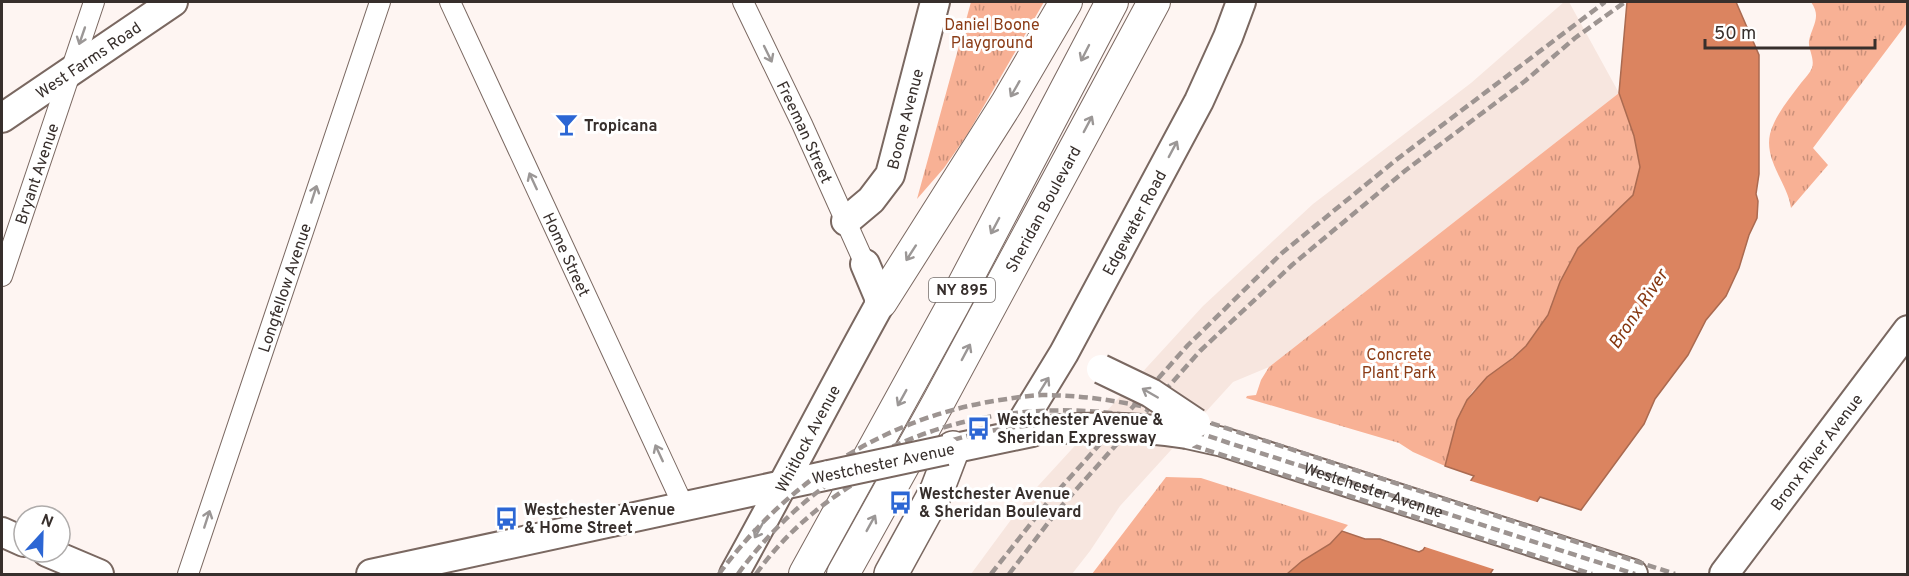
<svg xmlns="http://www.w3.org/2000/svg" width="1909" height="576" viewBox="0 0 1909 576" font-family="Overpass,sans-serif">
<defs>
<pattern id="park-tufts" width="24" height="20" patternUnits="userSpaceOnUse" patternTransform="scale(1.5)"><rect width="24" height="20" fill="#f8b195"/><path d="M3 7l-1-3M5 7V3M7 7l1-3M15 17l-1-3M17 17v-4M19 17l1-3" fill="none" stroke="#ca907a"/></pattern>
</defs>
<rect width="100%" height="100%" fill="#fef5f2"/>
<!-- built -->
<path fill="#f7e6df" d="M1564,2H1569L1619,93L1269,367L1233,382L1120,506L1090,551L1072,574H971L1027,498L1203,306L1313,204L1471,83Z"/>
<!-- park -->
<path fill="url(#park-tufts)" d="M971,2H1044L967,135L944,168L917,199Z
M1811,2H1907V23L1813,148L1828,165L1791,208C1788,184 1764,161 1770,134C1775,115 1790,98 1801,83C1805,78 1810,73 1812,68C1815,58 1808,49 1809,41C1812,26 1822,17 1811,2Z
M1619,93L1634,136L1640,167L1633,195L1578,248L1560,282L1548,315L1526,346L1473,391C1453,418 1455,437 1445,466L1413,452L1399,443L1246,398L1247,396L1256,395L1261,380L1269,367Z
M1166,477L1201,478L1348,525L1330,544L1302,561L1287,574H1092Z"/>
<!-- water -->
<path fill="#db8460" stroke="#aa6a50" stroke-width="1.5" d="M1627,2H1736L1759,55V174L1756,194L1758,201L1757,218L1749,235L1739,268L1726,296L1706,320L1688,355L1655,399L1644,424L1581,510L1540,497L1490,574H1287L1302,561L1330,544L1342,531L1365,539H1380L1419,552L1423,550L1474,476L1445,466L1457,420L1467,400L1487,377L1513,358L1526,346L1548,315L1560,282L1578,248L1633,195L1640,167L1634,136L1619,93Z"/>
<!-- pier -->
<path fill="#fef5f2" d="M1468,480L1540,503L1496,570L1422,546Z"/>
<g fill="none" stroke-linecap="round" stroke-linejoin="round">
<defs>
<g id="street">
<path id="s1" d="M450,2L684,507"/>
<path id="s2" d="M743,2L802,124L865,264"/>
<path id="s3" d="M2,276L94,2"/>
<path id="s4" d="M188,574L380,2"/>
</g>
<g id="secondary">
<path id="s5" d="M2,118L173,2"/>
<path id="s6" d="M846,221L871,200L890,175L935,2"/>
<path d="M1187,434L1223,442L1633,574"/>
<path id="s7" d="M1014,435L1064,353L1199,101L1228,37L1241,2"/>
<path d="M946,450L1032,432"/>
<path d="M2,532L24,542"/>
<path d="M47,552L99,574"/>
<path d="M371,574L829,475"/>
<path id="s8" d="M734,574C784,484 831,392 881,302L865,264"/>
<path id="s9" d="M1724,574L1908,330"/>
</g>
<g id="primary">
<path d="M881,302L1007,103L1066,2"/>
<path d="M805,574L953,305L1112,2"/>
<path id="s10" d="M843,574L938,403L1154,2"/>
</g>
<path id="highway" d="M891,574L937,490L953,448"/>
</defs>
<!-- street casing -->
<use href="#street" stroke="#7a6861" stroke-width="22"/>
<!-- secondary casing -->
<use href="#secondary" stroke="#7a6861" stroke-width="32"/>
<!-- primary casing -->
<use href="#primary" stroke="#7a6861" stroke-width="34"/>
<!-- highway casing -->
<use href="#highway" stroke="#7a6861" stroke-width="36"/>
<!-- street -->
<use href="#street" stroke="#fff" stroke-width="20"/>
<!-- secondary -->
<use href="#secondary" stroke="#fff" stroke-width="28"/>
<!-- primary -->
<use href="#primary" stroke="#fff" stroke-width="32"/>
<!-- highway -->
<use href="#highway" stroke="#fff" stroke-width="33"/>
<!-- rail -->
<g stroke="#9d9491" stroke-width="4.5" stroke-dasharray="9 4.5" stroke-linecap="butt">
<path d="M1131,409L1188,345L1282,253L1396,160L1605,2"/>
<path d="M1146,412L1200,351L1292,265L1406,170L1525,81L1575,38L1625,2"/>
<path d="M719,574C785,484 878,422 988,402C1006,399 1024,396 1042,395C1095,395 1145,406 1195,418L1675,574"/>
<path id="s11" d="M738,574C825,454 964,397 1111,413C1151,417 1191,430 1229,443C1267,455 1304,467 1341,479C1439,511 1537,543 1635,574"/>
<path d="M756,574C826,476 954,421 1073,424C1110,424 1149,434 1185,443L1592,574"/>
<path d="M991,574L1047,503L1117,425"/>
<path d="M1009,574L1058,510L1132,427"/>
</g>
<defs>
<path id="secondary-bridge" d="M1101,369L1151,393L1196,423
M1050,430C1095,426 1142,427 1187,434
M829,475L946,450"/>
</defs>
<!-- secondary-bridge casing -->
<use href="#secondary-bridge" stroke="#7a6861" stroke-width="32" stroke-linecap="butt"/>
<!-- secondary-bridge -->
<use href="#secondary-bridge" stroke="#fff" stroke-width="28"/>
</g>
<!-- one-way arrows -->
<defs><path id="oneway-shaft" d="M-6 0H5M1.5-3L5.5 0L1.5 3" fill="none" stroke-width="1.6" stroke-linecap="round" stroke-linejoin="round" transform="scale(1.5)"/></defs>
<g stroke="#9b9796">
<use href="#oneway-shaft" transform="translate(82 36) rotate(109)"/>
<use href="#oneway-shaft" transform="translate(1085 53) rotate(117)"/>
<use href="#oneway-shaft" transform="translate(768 54) rotate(64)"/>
<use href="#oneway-shaft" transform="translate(1015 89) rotate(120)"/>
<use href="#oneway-shaft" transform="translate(1088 124) rotate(-62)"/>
<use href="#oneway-shaft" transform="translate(1173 149) rotate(-62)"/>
<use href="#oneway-shaft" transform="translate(533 181) rotate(-115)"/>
<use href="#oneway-shaft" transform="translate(314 194) rotate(-72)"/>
<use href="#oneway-shaft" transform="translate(995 226) rotate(118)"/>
<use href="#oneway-shaft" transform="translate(911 253) rotate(123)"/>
<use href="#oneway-shaft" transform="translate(966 352) rotate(-62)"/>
<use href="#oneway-shaft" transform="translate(1044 385) rotate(-58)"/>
<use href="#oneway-shaft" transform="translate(1150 393) rotate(-150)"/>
<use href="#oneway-shaft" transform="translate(902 398) rotate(119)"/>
<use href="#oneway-shaft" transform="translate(659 453) rotate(-115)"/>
<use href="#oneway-shaft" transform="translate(207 519) rotate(-72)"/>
<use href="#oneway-shaft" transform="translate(871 523) rotate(-61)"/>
<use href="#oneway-shaft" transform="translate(759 530) rotate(119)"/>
</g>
<!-- icons -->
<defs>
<symbol id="bar-bare" viewBox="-9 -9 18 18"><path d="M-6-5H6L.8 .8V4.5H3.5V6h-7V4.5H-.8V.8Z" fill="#2c66d4" stroke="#fff" stroke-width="2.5" paint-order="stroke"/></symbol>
<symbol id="bus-bare" viewBox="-9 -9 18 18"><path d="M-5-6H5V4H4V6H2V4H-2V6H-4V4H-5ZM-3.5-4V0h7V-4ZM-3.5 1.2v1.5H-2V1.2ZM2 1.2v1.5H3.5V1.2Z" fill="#2c66d4" stroke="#fff" stroke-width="2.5" paint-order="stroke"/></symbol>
</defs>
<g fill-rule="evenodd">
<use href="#bar-bare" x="550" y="108" width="33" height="33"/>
<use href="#bus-bare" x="962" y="412" width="33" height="33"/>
<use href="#bus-bare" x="884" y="486" width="33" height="33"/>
<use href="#bus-bare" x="490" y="502" width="33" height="33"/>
</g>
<g text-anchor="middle" stroke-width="6" stroke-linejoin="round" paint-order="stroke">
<!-- shield labels -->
<rect fill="#fff" stroke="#736d6b" stroke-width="1.5" x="929" y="278" width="66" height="24" rx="4.5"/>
<g font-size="15" font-weight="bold" fill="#372f2c">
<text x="962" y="295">NY 895</text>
</g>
<!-- park labels -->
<g font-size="16" fill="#8b3c16" stroke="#fff">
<text x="992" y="30">Daniel Boone<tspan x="992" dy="18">Playground</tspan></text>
<text x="1399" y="360">Concrete<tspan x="1399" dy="18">Plant Park</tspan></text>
</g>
<!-- street labels -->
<g font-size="16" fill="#372f2c" stroke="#fff">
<text dy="6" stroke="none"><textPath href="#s5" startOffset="104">West Farms Road</textPath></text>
<text dy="6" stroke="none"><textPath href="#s6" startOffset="122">Boone Avenue</textPath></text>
<text dy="6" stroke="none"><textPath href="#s2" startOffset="144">Freeman Street</textPath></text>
<text dy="6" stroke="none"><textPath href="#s3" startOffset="108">Bryant Avenue</textPath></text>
<text dy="6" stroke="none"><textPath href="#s10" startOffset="416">Sheridan Boulevard</textPath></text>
<text dy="6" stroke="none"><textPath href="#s7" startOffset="244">Edgewater Road</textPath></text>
<text dy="6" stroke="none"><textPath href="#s1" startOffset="278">Home Street</textPath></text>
<text dy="6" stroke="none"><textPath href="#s4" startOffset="302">Longfellow Avenue</textPath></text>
<text dy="6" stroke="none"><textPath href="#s8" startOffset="154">Whitlock Avenue</textPath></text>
<text dy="6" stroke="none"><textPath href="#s9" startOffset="153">Bronx River Avenue</textPath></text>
<text transform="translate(883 463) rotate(-12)" y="6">Westchester Avenue</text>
<text dy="6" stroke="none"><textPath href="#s11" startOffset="700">Westchester Avenue</textPath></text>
</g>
<!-- poi labels -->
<g font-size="16" font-weight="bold" fill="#372f2c" stroke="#fff" text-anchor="start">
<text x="584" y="131">Tropicana</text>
<text x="997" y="425">Westchester Avenue &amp;<tspan x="997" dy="18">Sheridan Expressway</tspan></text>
<text x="919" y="499">Westchester Avenue<tspan x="919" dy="18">&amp; Sheridan Boulevard</tspan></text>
<text x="524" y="515">Westchester Avenue<tspan x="524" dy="18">&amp; Home Street</tspan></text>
</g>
<!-- water labels -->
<g font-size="18" font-style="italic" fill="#863710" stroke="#fff">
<text transform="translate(1638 309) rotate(-56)" y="6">Bronx River</text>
</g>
</g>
<!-- border -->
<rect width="1909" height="576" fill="none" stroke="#372f2c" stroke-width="6"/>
<!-- north arrow -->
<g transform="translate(42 534) rotate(22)"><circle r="28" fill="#ffffff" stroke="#afacab" stroke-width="1.5"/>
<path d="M0-4.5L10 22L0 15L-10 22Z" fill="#2c66d4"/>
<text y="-9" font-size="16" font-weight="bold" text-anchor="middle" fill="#372f2c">N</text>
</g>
<!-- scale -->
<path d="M1705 39v9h170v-9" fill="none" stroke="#372f2c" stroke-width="3"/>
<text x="1714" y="39" font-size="18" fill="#372f2c" stroke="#ffffff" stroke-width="4.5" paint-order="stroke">50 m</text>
</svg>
